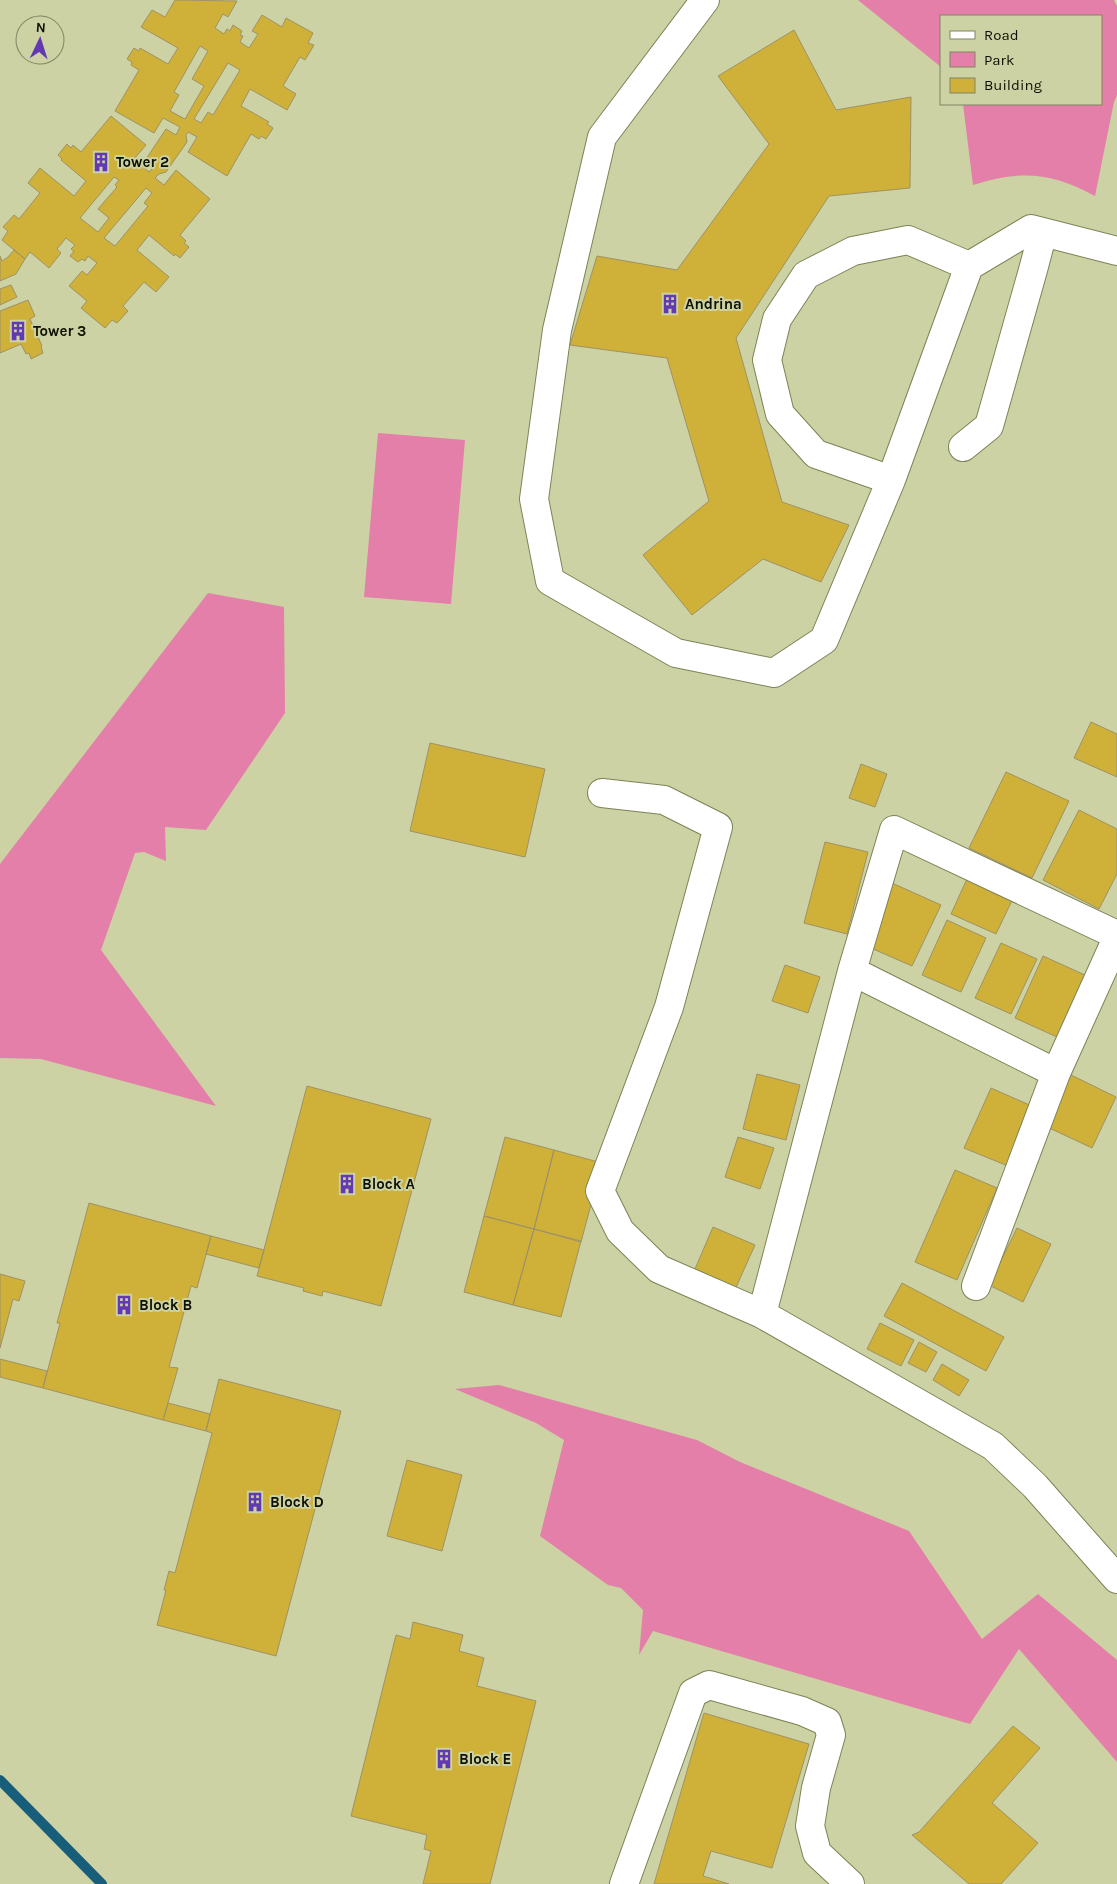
<svg xmlns="http://www.w3.org/2000/svg" width="1117" height="1884" viewBox="0 0 1117 1884" font-family="Karla,sans-serif">
<rect width="100%" height="100%" fill="#ccd2a3"/>
<!-- green -->
<path fill="#e37fa9" d="M858,0H1114L1117,6V95L1114,102L1095,196C1052,172 1019,170 973,185L963,104H1101V16H941V67Z
M378,433L465,440L451,604L364,597Z
M208,593L284,607L285,713L206,830L165,827L166,861L144,852L135,853L101,950L216,1106L41,1059L0,1058V864Z
M499,1385L697,1440L740,1462L909,1531L982,1639L1038,1594L1117,1660V1762L1019,1649L970,1724L653,1631L639,1655L643,1610L621,1588L608,1585L540,1536L564,1440L536,1423L455,1389Z"/>
<g fill="none" stroke-linecap="round" stroke-linejoin="round">
<!-- stream -->
<path stroke="#185e7a" stroke-width="10" d="M0,1780L102,1884"/>
</g>
<!-- building -->
<path fill="#cfb039" stroke="#9e9265" fill-rule="evenodd" d="M175,0L237,1L228,17L223,14L215,28L224,34L227,29L230,31L233,25L242,31L240,35L243,36L240,42L249,48L258,34L252,31L262,15L282,27L286,18L313,33L308,43L314,45L305,60L300,57L283,86L296,94L287,110L250,89L241,106L269,122L267,124L273,128L266,139L261,136L259,139L251,134L227,176L188,152L197,137L188,132L186,135L187,142L166,172L159,174L155,178L164,185L176,170L210,199L180,235L186,241L184,243L189,247L180,258L175,254L174,256L149,235L137,250L169,277L156,292L144,282L123,306L128,311L117,323L112,320L105,328L81,308L87,301L69,286L82,271L87,275L97,263L88,256L85,261L82,259L78,262L70,256L74,251L71,249L75,245L66,238L57,249L61,253L49,268L30,252L25,259L2,240L8,231L3,227L14,215L19,219L40,193L28,183L40,168L74,196L86,181L61,160L62,159L58,155L67,144L71,148L73,145L81,152L111,116L146,145L134,159L149,172L155,165L146,159L166,129L176,135L180,127L163,118L154,133L115,111L139,70L131,65L132,62L127,59L134,48L139,51L140,48L168,64L178,48L141,27L152,10L165,17ZM200,46L208,51L192,79L204,86L185,119L170,111L179,95L174,92ZM228,63L240,70L213,115L208,112L201,123L194,119ZM114,177L119,180L115,185L117,187L98,209L109,218L98,232L80,218ZM146,188L152,193L144,203L148,206L115,246L104,238Z
M794,30L836,110L911,97L910,188L829,196L736,338L782,502L849,525L821,582L763,559L692,615L643,555L709,501L667,358L570,345L597,256L677,270L769,144L718,76Z
M14,250L25,259L16,274L0,281V256L2,261L8,257Z
M11,285L17,297L0,305V289Z
M28,300L35,316L30,319L42,346L41,347L43,353L31,359L29,353L26,354L21,344L0,353V311Z
M1091,722L1117,734V777L1074,758Z
M430,743L545,769L525,857L410,831Z
M861,764L887,774L875,807L849,798Z
M1006,772L1069,801L1032,878L969,848Z
M1079,810L1117,829V874L1099,909L1043,880Z
M825,842L868,852L847,934L804,923Z
M971,870L1017,890L996,934L951,914Z
M892,883L941,905L912,966L864,945Z
M947,920L986,938L961,992L922,975Z
M1001,943L1037,959L1011,1014L975,998Z
M1043,956L1085,975L1057,1037L1015,1018Z
M785,965L820,977L808,1013L772,1001Z
M757,1074L800,1085L786,1140L743,1129Z
M1069,1074L1116,1097L1092,1148L1045,1126Z
M307,1086L431,1119L381,1306L323,1291L322,1296L303,1291L304,1288L257,1276Z
M991,1088L1034,1107L1008,1166L964,1148Z
M505,1137L554,1150L534,1229L484,1216Z
M738,1137L774,1148L760,1189L725,1177Z
M554,1150L602,1163L581,1242L534,1229Z
M955,1170L997,1188L957,1280L915,1262Z
M89,1203L211,1236L197,1288L191,1286L169,1367L178,1368L163,1420L43,1388L60,1323H57Z
M484,1216L534,1229L513,1305L464,1292Z
M713,1227L755,1245L733,1294L692,1276Z
M1017,1228L1051,1244L1023,1302L989,1285Z
M534,1229L581,1241L561,1317L513,1305Z
M211,1236L264,1250L259,1268L206,1254Z
M0,1274L25,1281L19,1301L13,1299L0,1348Z
M902,1283L1004,1337L986,1371L884,1316Z
M880,1323L914,1340L901,1366L867,1349Z
M919,1342L937,1352L926,1372L908,1363Z
M0,1359L47,1371L43,1388L0,1377Z
M942,1364L969,1380L959,1396L933,1380Z
M219,1379L341,1411L276,1656L157,1625L166,1590H164L169,1571L175,1573L212,1433L206,1431Z
M168,1403L210,1414L206,1431L163,1420Z
M407,1460L462,1475L442,1551L387,1536Z
M413,1622L463,1635L459,1651L484,1658L477,1686L536,1701L490,1884H423L431,1851L424,1849L427,1835L351,1816L396,1635L410,1639Z
M704,1713L809,1744L772,1868L711,1851L703,1876L729,1884H654Z
M1013,1726L1040,1748L992,1803L1038,1843L1001,1884H969L912,1835L919,1832Z"/>
<g fill="none" stroke-linecap="round" stroke-linejoin="round">
<defs>
<path id="minor" d="M705,0L602,137L557,330L534,499L550,581L676,653L774,673L824,640L891,480L969,266L1031,229L1117,251
M963,447L989,426L1033,270L1043,232
M891,480L816,454L780,414L767,360L777,319L806,275L853,251L908,240L969,266
M602,793L664,800L718,827L669,1007L600,1191L620,1231L659,1269L762,1314
M1117,935L894,830L852,971L762,1314L993,1446L1035,1486L1117,1579
M852,971L1056,1073
M976,1286L1056,1073L1117,938
M624,1884L693,1693L709,1685L802,1711L827,1722L831,1735L816,1788L810,1826L817,1853L850,1884"/>
</defs>
<!-- minor casing -->
<use href="#minor" stroke="#7e8357" stroke-width="30"/>
<!-- minor -->
<use href="#minor" stroke="#fff" stroke-width="28"/>
</g>
<!-- icons -->
<defs>
<symbol id="building-bare" viewBox="-9 -9 18 18"><path d="M-4-6H4V6H1V3H-1V6H-4ZM-2.5-4.3h1.7v1.8h-1.7ZM.8-4.3h1.7v1.8H.8ZM-2.5-1h1.7V.8h-1.7ZM.8-1h1.7V.8H.8Z" fill="#6239b1" stroke="#ccd2a3" stroke-width="2.5" paint-order="stroke"/></symbol>
</defs>
<g fill-rule="evenodd">
<use href="#building-bare" x="87" y="148" width="28" height="28"/>
<use href="#building-bare" x="656" y="290" width="28" height="28"/>
<use href="#building-bare" x="4" y="317" width="28" height="28"/>
<use href="#building-bare" x="333" y="1170" width="28" height="28"/>
<use href="#building-bare" x="110" y="1291" width="28" height="28"/>
<use href="#building-bare" x="241" y="1488" width="28" height="28"/>
<use href="#building-bare" x="430" y="1745" width="28" height="28"/>
</g>
<g text-anchor="middle" stroke-width="4" stroke-linejoin="round" paint-order="stroke">
<!-- poi labels -->
<g font-size="15" font-weight="bold" fill="#0e1002" stroke="#ccd2a3" text-anchor="start">
<text x="116" y="167">Tower 2</text>
<text x="685" y="309">Andrina</text>
<text x="33" y="336">Tower 3</text>
<text x="362" y="1189">Block A</text>
<text x="139" y="1310">Block B</text>
<text x="270" y="1507">Block D</text>
<text x="459" y="1764">Block E</text>
</g>
</g>
<!-- legend -->
<rect x="940" y="15" width="162" height="90" fill="#ccd2a3" stroke="#808463"/>
<rect x="950" y="31" width="25" height="8" fill="#ffffff" stroke="#808463"/>
<text x="984" y="40" font-size="15" fill="#0e1002">Road</text>
<rect x="950" y="52" width="25" height="15" fill="#e37fa9" stroke="#808463"/>
<text x="984" y="65" font-size="15" fill="#0e1002">Park</text>
<rect x="950" y="78" width="25" height="15" fill="#cfb039" stroke="#808463"/>
<text x="984" y="90" font-size="15" fill="#0e1002">Building</text>
<!-- north arrow -->
<g transform="translate(40 40) rotate(4)"><circle r="24" fill="#ccd2a3" stroke="#808463"/>
<path d="M0-4L9 19L0 12L-9 19Z" fill="#6239b1"/>
<text y="-8" font-size="14" font-weight="bold" text-anchor="middle" fill="#0e1002">N</text>
</g>
</svg>
